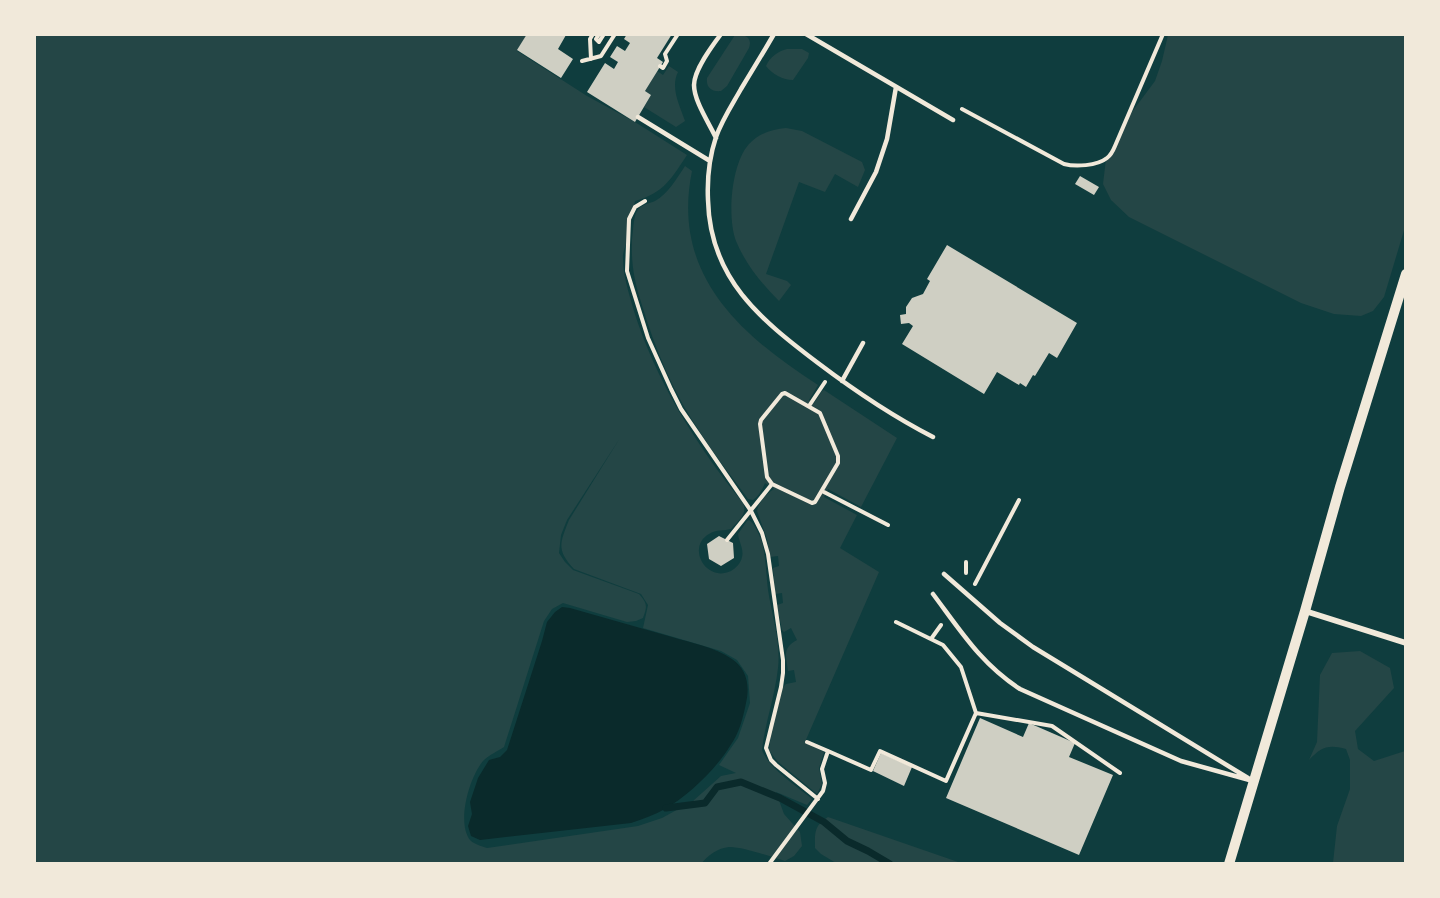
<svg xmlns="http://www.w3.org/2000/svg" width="1440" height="898" viewBox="0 0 1440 898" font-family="'Noto Serif',serif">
<rect width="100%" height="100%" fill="#0f3d3e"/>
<!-- green -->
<path fill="#244646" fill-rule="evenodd" d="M34,35H527L517,51L587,96L635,122L687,155C671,179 664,193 635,201C633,213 631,225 628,237C627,244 622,252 623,259C623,276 629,293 633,308C655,380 696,445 743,503C748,514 738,521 731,529C724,531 716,529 709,534C686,547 706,583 731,571C736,568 741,563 742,557C744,549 739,542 738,534L747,521L749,520C755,524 758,533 761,539C766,555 766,573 768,590C772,616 781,642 778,668C775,696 765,723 762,750C769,769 797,786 812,799L807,805L776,792L784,814L800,832L802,846L794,856L785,861C772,857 740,846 729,847C718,848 708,855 701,864L35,863ZM620,438L569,520C560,543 556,550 574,569L641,594L648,605L643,628L721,651L737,660L748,676L750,703L738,738L719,765L736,773L721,776L693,801L662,818L638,826L487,848C481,846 474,844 470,840C456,822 470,775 484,760C489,755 498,751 504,747L544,621L552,609L563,603L627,622L636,621L643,618C647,607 648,604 639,594L573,570L565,562L559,553L561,535L567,520Z
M735,35C744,34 753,37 749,48L727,86L721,91C711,92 706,87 707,78Z
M1168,35H1405V227L1384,297L1373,311L1361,316L1334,314L1301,303L1129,217L1111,200L1103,184L1106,159L1126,120L1155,81L1162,61Z
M787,49H802L809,53L808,58L793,80C783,80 772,74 766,66C770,57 778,51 787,49Z
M669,66L678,72C670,88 680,106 685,121L676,127L644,107L651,95L645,91L657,71L663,75Z
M786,128L802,131L862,162L865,170L858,187L835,174L825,192L799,182L766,274L787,281L791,285L779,301C762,284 746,265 736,241C727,217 731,164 749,144C759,133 773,129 786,128Z
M685,166L692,171C671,274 739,334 818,385L809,400L814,403L822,391L824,390L897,438L861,507L828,489L824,497L857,515L840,548L879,572L805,742L824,752L819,768L822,784L817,794L777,761L769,750L771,733L783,687L786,684L796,682L794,670L788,671C786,656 782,648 797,640L791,628L784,632L782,630L777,605L783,603L782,593L775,594L773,568L779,566L778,556L770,557L767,539L757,511C758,503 767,493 774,489L765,483C762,490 759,496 753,500L748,499C732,477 716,457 702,435C674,395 655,349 641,302C634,280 631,263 632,239C633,232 633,224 635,216C639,204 646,205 655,201C668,194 677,178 685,166Z
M1360,651L1390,668L1394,688L1355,731L1358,749L1374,761L1405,751V863H1333L1337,826L1350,789V760L1346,749C1328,744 1321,747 1309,760L1317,742L1320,675L1332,653Z
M828,817L961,863H836L821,854L815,848C815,832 814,826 828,817Z"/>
<!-- water -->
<path fill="#0a2a2b" d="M562,607L570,608C604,618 638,627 672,637C692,643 714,647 732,659C747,669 750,686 746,703C743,718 739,734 730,746C716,769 688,796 665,809C654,815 643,819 631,823L480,840L471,836L468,826L472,814L470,802L478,778L489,760L500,757L507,750L542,641L547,622L555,612Z"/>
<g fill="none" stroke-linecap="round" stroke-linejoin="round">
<!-- stream -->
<path stroke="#0a2a2b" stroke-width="7" d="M666,808L705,803L717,787L741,782L780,798L824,822L847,841L868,851L890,864"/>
</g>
<!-- building -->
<path fill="#cfcfc3" d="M527,34L566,35L558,49L573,59L561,78L517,50Z
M627,34H672L657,58L663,62L645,91L651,95L635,122L587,92L605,63L614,69L618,62L610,57L617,46L625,51L630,43L624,39Z
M1080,176L1099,187L1094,195L1075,184Z
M947,245L1077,323L1057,358L1049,353L1035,376L1033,375L1026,387L1020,383L1019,385L997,372L984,394L902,344L913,326L909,323L901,324L900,315L906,314V307L912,298L923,294L930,281L927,279Z
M719,536L733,543L734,558L721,566L709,559L707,544Z
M980,718L1023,737L1029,723L1075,743L1069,757L1113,775L1079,855L946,798Z
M881,753L912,767L904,786L873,771Z"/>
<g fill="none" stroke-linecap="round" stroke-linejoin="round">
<!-- path -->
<path stroke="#f1e9da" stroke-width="4" d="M599,34L596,39L599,42L604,34
M591,59L590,39L593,34
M582,61L601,56L615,34
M660,66L663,68L667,61L665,54L678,34
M962,109L1064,164C1075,167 1097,166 1107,158C1111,155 1113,151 1115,146L1163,34
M645,201L635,207L629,219L627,271L648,338L671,389L681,409L751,511L762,533L768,554L783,660V673L781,687L766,748L771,760L776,765L818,799
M809,406L825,382
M822,491L888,525
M727,540L772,484L812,503L815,502L838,463V456L820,413L785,393L782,394L761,420L760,424L767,477L772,484
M966,562V573
M975,584L1019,500
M931,639L941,625
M976,713L1052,726L1120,773
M807,742L828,751
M769,864L823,791L825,783L822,769L828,751L871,770L880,751L946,781L976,713L961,667L943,645L896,622"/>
<!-- service -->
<path stroke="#f1e9da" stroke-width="4.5" d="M774,34C763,53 752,71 741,89C732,105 722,120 716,137C709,158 707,179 708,200C710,279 760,319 818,363C855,391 892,416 933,437
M806,34L953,120
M638,117L710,161
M716,138C709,123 694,101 694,85C694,70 712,46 721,34
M851,219L876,172L887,139L896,87
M842,381L863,343
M944,574L1000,623L1033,647L1248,778
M933,594C960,630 981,664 1020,689L1181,761L1253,781"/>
<!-- minor -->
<path stroke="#f1e9da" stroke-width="6" d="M1305,611L1406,643"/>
<!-- tertiary -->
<path stroke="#f1e9da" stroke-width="10" d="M1229,864L1305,611L1340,487L1406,274"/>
</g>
<!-- border -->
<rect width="1440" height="898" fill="none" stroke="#f1e9da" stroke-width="72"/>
</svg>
